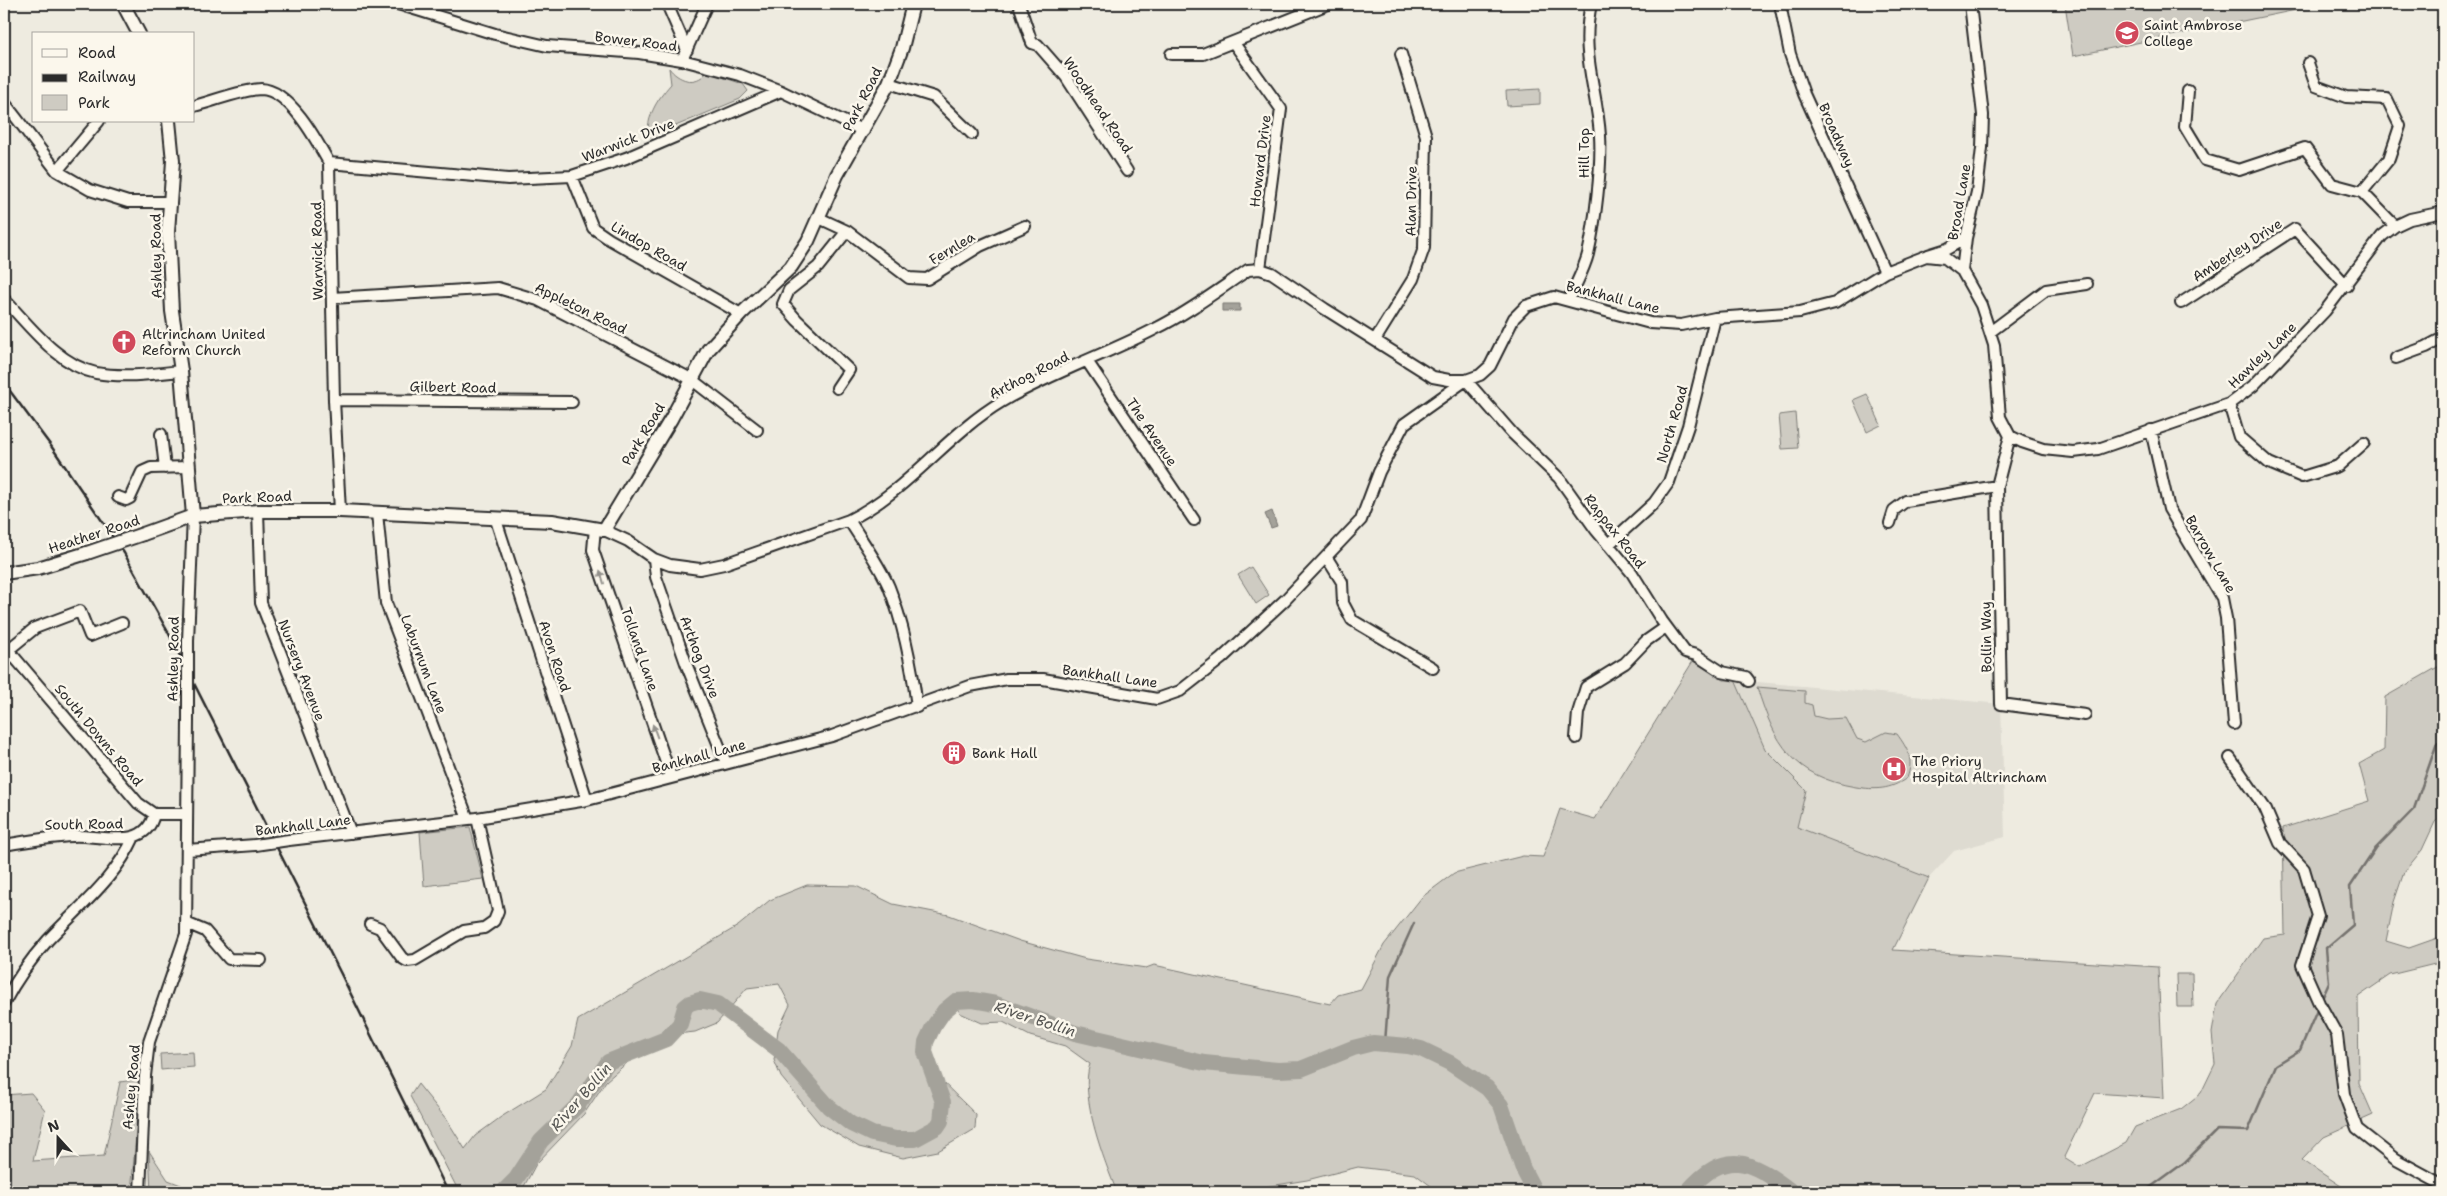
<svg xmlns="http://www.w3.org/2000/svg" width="2447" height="1196" viewBox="0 0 2447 1196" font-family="'Shantell Sans',sans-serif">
<rect width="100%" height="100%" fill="#eeebe0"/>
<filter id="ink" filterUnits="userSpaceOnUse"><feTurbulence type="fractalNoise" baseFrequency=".02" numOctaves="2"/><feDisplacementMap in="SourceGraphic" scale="10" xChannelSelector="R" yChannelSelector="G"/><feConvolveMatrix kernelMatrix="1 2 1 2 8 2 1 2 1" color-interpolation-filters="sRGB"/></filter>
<g filter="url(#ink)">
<!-- built -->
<path fill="#dedbd1" d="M1735,680L2001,704L2005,837L1954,851L1929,878L1797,827L1806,790L1765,749Z"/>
<!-- green -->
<path fill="#cecbc2" stroke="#7c7b76" d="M2065,4H2325L2073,56Z
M669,68C678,80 695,87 707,72L743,84L748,91L740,99L647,138C648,115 655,102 671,84Z
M1540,89V104L1507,106L1506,91Z
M1867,394L1881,425L1867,432L1853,400Z
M1795,413L1798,448L1782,449L1779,415Z
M1251,567L1269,595L1256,604L1238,575Z
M1693,661L1724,680H1735L1765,749L1806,790L1797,827L1929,878L1893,950L2158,967L2164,1098L2095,1093L2064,1157L2080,1167L2126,1143L2135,1127L2181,1109L2201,1093L2215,1064L2212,1033L2217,1004L2263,938L2285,935L2283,828L2369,801L2359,764L2384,750L2385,697L2443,664V814L2435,822L2422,850L2404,872L2394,902L2386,941L2409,948L2443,936V962L2390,975L2358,997L2359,1083L2373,1115L2324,1137L2302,1160L2350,1192H1439L1415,1174L1358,1167L1307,1180L1233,1192H1117C1104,1161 1079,1095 1090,1064L1065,1046L1030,1036L1003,1022L982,1023L960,1013L956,1001C937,1016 921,1040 929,1064C932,1074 967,1105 976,1115L975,1129L938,1151L903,1158L859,1147L820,1124L781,1077L774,1060L778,1030L790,1005L779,984L747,988L717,1023L695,1032L658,1036L606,1081L584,1114L536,1164L521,1192H459L410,1096L418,1084L447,1120L465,1149L475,1136L501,1117L546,1089L572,1046L578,1020L738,926L770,900L807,885L856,886L893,904L949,915L1020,941L1086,959L1146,968L1154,965L1330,1004L1338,995L1361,989L1384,945L1422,897L1454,873L1523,856L1543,857L1560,809L1595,819Z
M1757,687L1805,691V703L1812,705L1814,716L1827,719L1846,718L1857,739L1866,742L1886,732L1897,734C1908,749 1914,760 1907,778C1890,790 1875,790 1856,787C1794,777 1774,743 1757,687Z
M470,827L483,879L424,886L420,832Z
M2176,974H2192L2193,1007H2177Z
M193,1052L194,1067L161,1070L160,1054Z
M141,1079L131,1192H4V1095L31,1093L45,1110L33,1161L104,1156L120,1082Z
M149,1151L168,1180L199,1192H151Z"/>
<!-- water -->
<path fill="#a4a29a" stroke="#74726e" d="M1222,304H1240V311H1222Z
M1272,511L1277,526L1271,528L1265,514Z"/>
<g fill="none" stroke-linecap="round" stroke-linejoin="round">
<!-- stream -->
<path stroke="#74726e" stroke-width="2.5" d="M2321,1001L2329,983L2326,948L2353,925L2350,887L2376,848L2414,809L2437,743L2443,741
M1385,1043L1390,976L1414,923
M2144,1192L2185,1162L2217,1130L2248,1131L2276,1065L2300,1050L2318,1008"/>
<!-- river -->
<path stroke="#a4a29a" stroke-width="16" d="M503,1192L516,1179L541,1141L578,1105L608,1062L666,1039L680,1024L685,1007L690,1003L700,1000L718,1004L779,1050L829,1107L851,1124L872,1134L896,1139H915L937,1127L941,1121L943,1102L925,1052L926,1042L933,1027L944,1011L956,1001L973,1000L996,1004L1075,1033L1204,1063L1278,1070L1301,1069L1353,1048L1373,1043L1408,1046L1421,1049L1450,1063L1487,1088L1501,1105L1523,1169L1535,1192
M1687,1192C1726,1147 1750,1160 1792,1192"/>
<defs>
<path id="minor" d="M398,4L495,34L547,46L639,53L682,60L740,75L781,91L864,131
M667,4L687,50
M1019,4L1032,43L1038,45L1066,77L1127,171
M1780,4L1790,54L1804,94L1885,272
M1970,4L1983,115L1982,148L1977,192L1966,238L1962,271L1981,305L1994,345L2000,417L2010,436L2022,442L2043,449L2073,452L2098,449L2229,404L2253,386L2325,311L2382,236L2395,226L2410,219L2443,212
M1233,42L1281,109L1260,269
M1171,54H1203L1328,4
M682,60L707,4
M2308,63L2316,86L2346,97L2387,99L2400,126L2389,159L2362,192L2395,226
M889,83L934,97L972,134
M2188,91L2185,127L2205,160L2239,170L2305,148L2332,184L2362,192
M4,102L57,171L90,190L128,202H170
M194,106C210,102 245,89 261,89C290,90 317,141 329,163L334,400L340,511
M329,163L508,179L572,176L626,158L781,91
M57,171L99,121
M572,176L593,228L609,239L741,314
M819,218L847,231L909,278L927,279L980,246L1025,226
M1928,255L1947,249L1966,238
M332,298L498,288L538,300L691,379L757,430
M4,299C29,325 58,365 96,373C124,378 153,374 181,371
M1569,300C1575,285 1584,270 1588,254C1595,224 1602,167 1600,136C1597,88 1580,54 1591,4
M2181,303L2295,229L2347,286
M1990,332L2046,290L2087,284
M1375,340L1413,279L1424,248L1426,136L1401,54
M2396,358L2426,347L2443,338
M1087,361L1194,520
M1466,380L1513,434L1559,478L1596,530L1632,573L1662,621L1685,652L1696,655L1722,672L1746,677L1749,681
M837,388L849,370L797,320L783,304L789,290L818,267L847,231
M334,400L572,402
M2229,404L2239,437L2269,463L2302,477L2338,466L2364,443
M2151,430L2169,509L2222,598L2226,618L2234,724
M161,434L165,468
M2010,436L1997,486L2001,704L2085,715
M118,497L126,500L130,498L142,472L151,468L189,467
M258,511L261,603L351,833
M377,513L386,603L468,819
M496,520L587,800
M849,520C862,541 879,564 889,587C904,625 912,666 917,707
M1890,523L1894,510L1906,501L1997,486
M595,528L593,550L671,777
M604,530L628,541L654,559L670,565L700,569L724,564L849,520C908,491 946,435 1001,402C1050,373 1105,355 1155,329C1188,313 1218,290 1248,270L1260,269L1272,273L1325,309L1433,377L1449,380H1465
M1608,545L1654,503L1669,482L1688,426L1715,318
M1327,558L1342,582L1343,603L1352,620L1433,668
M654,559L656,577L687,666L726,763
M188,641L193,516
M4,645L138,803L154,814H186
M8,650L35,628L80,611L90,636L122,623
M1576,738L1578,713L1586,687L1625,663L1646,641L1666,627
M2230,758L2265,808L2280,843L2304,869L2318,916L2302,965L2319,1003
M289,840L477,818L587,800L832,736L970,686L1007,679H1043L1157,699L1180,691L1221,659L1285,600L1361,520L1379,472L1404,424L1466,380L1480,375L1490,366L1514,318L1526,306L1554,297L1650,323L1681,325L1715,318L1800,312L1835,303L1885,272L1926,256L1945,258L1962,271
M4,845C27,841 50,837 73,836C98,834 146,852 154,814
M187,850L255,845
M186,923L205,931L229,959L261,960
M370,924L380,928L402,958L407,961L415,960L464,931L484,928L494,921L498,911L477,818
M4,1003C16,980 30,960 48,940C79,907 115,879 134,837
M2321,1006L2337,1035L2344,1094L2357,1129L2395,1159L2443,1185
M140,1192L145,1076L149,1042L186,934L188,722"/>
<path id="major" d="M123,4L139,34
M169,121L173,161L168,232L172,311L181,371L193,516
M143,534L193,516L258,511H340L552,521L604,530L671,419L708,350L741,314L791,267L808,241L837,175L889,83L902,48L913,4
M4,573L38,568L87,553"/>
</defs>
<!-- minor casing -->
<use href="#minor" stroke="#2b2b2b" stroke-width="14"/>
<!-- major casing -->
<use href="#major" stroke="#2b2b2b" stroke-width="16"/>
<!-- minor -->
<use href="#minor" stroke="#fbf7ec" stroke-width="10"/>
<!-- major -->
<use href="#major" stroke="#fbf7ec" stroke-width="12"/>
<!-- rail -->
<path stroke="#2b2b2b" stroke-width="2.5" d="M4,383L51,446L124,553L168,632L341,974L448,1192"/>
<defs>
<path id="minor-bridge" d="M188,722V641
M255,845L289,840"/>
<path id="major-bridge" d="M87,553L143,534"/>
</defs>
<!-- minor-bridge casing -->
<use href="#minor-bridge" stroke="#2b2b2b" stroke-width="14" stroke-linecap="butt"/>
<!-- major-bridge casing -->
<use href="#major-bridge" stroke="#2b2b2b" stroke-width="16" stroke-linecap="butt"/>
<!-- minor-bridge -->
<use href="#minor-bridge" stroke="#fbf7ec" stroke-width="10"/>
<!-- major-bridge -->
<use href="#major-bridge" stroke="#fbf7ec" stroke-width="12"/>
</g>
<!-- one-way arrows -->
<defs><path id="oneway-solid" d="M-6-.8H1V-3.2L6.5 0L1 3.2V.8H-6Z" transform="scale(1.25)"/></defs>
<g fill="#93918c">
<use href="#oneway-solid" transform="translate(602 577) rotate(-107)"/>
<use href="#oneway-solid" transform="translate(655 731) rotate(-110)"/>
</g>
</g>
<!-- icons -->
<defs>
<symbol id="school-disc" viewBox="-11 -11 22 22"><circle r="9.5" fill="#d1495b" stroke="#fbf7ec"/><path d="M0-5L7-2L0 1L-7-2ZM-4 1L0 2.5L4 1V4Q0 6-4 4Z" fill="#fff"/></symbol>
<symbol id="church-disc" viewBox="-11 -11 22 22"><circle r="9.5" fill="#d1495b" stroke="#fbf7ec"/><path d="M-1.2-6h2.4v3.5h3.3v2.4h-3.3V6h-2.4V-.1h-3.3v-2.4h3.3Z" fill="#fff"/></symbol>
<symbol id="building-disc" viewBox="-11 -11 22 22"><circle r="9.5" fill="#d1495b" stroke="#fbf7ec"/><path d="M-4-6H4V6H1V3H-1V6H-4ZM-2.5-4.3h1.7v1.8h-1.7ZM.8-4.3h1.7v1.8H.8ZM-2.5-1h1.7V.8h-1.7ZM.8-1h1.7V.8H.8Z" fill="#fff"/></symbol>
<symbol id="hospital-disc" viewBox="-11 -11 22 22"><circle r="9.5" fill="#d1495b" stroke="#fbf7ec"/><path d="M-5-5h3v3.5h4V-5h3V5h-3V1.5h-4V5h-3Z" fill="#fff"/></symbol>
</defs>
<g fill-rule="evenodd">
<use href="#school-disc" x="2113" y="19" width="28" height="28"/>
<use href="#church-disc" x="110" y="328" width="28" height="28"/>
<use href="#building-disc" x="940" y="739" width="28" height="28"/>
<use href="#hospital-disc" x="1880" y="755" width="28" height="28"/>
</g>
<g text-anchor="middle" stroke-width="5" stroke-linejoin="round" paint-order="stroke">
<!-- poi labels -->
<g font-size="14" fill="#2b2b2b" stroke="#fbf7ec" text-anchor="start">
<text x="2144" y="30">Saint Ambrose<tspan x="2144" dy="16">College</tspan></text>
<text x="142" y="339">Altrincham United<tspan x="142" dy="16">Reform Church</tspan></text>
<text x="972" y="758">Bank Hall</text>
<text x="1912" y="766">The Priory<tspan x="1912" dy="16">Hospital Altrincham</tspan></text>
</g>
<!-- street labels -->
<g font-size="14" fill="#2b2b2b" stroke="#fbf7ec">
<text transform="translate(636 41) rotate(7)" y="5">Bower Road</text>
<text transform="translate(862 99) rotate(-63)" y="5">Park Road</text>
<text transform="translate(1098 105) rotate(56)" y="5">Woodhead Road</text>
<text transform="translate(1837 135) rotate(66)" y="5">Broadway</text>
<text transform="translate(628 140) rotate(-21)" y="5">Warwick Drive</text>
<text transform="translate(1584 153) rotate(-90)" y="5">Hill Top</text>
<text transform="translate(1260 161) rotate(-83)" y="5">Howard Drive</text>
<text transform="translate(1411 201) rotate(-89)" y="5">Alan Drive</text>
<text transform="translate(1959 202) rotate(-80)" y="5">Broad Lane</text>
<text transform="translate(649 246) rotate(30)" y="5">Lindop Road</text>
<text transform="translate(952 248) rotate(-31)" y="5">Fernlea</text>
<text transform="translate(2237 250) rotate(-33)" y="5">Amberley Drive</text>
<text transform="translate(317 251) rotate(-91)" y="5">Warwick Road</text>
<text transform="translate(156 256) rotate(-91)" y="5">Ashley Road</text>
<text transform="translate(1613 297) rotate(14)" y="5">Bankhall Lane</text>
<text transform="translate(581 308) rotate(26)" y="5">Appleton Road</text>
<text transform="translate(2262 355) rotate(-44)" y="5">Hawley Lane</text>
<text transform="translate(1029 375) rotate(-27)" y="5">Arthog Road</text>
<text transform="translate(453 387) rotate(1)" y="5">Gilbert Road</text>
<text transform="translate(1672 424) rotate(-74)" y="5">North Road</text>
<text transform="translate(1152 432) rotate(56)" y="5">The Avenue</text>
<text transform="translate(643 434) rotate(-59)" y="5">Park Road</text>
<text transform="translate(257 497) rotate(-2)" y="5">Park Road</text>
<text transform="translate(1615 531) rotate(52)" y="5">Rappax Road</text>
<text transform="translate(94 534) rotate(-18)" y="5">Heather Road</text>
<text transform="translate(2211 554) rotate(60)" y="5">Barrow Lane</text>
<text transform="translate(1986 637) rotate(-91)" y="5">Bollin Way</text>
<text transform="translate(640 649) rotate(71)" y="5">Tolland Lane</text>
<text transform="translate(555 656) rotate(72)" y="5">Avon Road</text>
<text transform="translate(700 657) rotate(69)" y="5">Arthog Drive</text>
<text transform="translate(173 659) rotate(-89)" y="5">Ashley Road</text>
<text transform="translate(424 664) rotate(69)" y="5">Laburnum Lane</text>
<text transform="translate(302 670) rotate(69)" y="5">Nursery Avenue</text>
<text transform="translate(1110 676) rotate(8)" y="5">Bankhall Lane</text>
<text transform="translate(99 735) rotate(50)" y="5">South Downs Road</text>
<text transform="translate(699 756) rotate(-15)" y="5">Bankhall Lane</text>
<text transform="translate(84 824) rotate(-1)" y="5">South Road</text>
<text transform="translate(303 825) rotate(-7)" y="5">Bankhall Lane</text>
<text transform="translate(131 1087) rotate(-85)" y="5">Ashley Road</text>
</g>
<!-- water labels -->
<g font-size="15" font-style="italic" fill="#555552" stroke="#fbf7ec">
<text transform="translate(1035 1019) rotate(18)" y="5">River Bollin</text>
<text transform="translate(581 1097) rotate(-49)" y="5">River Bollin</text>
</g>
</g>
<!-- margin -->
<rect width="2447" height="1196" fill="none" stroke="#fbf7ec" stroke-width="20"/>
<rect x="10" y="10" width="2427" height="1176" fill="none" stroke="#2b2b2b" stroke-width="2" filter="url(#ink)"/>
<!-- legend -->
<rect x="32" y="32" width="162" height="90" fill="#fbf7ec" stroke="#a8a59f"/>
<rect x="42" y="49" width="25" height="8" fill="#fbf7ec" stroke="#a8a59f"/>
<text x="78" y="58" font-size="15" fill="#2b2b2b">Road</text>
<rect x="42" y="74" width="25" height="8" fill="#2b2b2b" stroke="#a8a59f"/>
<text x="78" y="82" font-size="15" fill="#2b2b2b">Railway</text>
<rect x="42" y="95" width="25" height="15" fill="#cecbc2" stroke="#a8a59f"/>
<text x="78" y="108" font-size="15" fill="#2b2b2b">Park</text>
<!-- north arrow -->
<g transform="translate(58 1138) rotate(339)" stroke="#fbf7ec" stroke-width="4" paint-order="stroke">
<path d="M0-4L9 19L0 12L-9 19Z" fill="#2b2b2b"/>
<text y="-8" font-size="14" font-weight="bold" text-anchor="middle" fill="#2b2b2b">N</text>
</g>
</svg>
